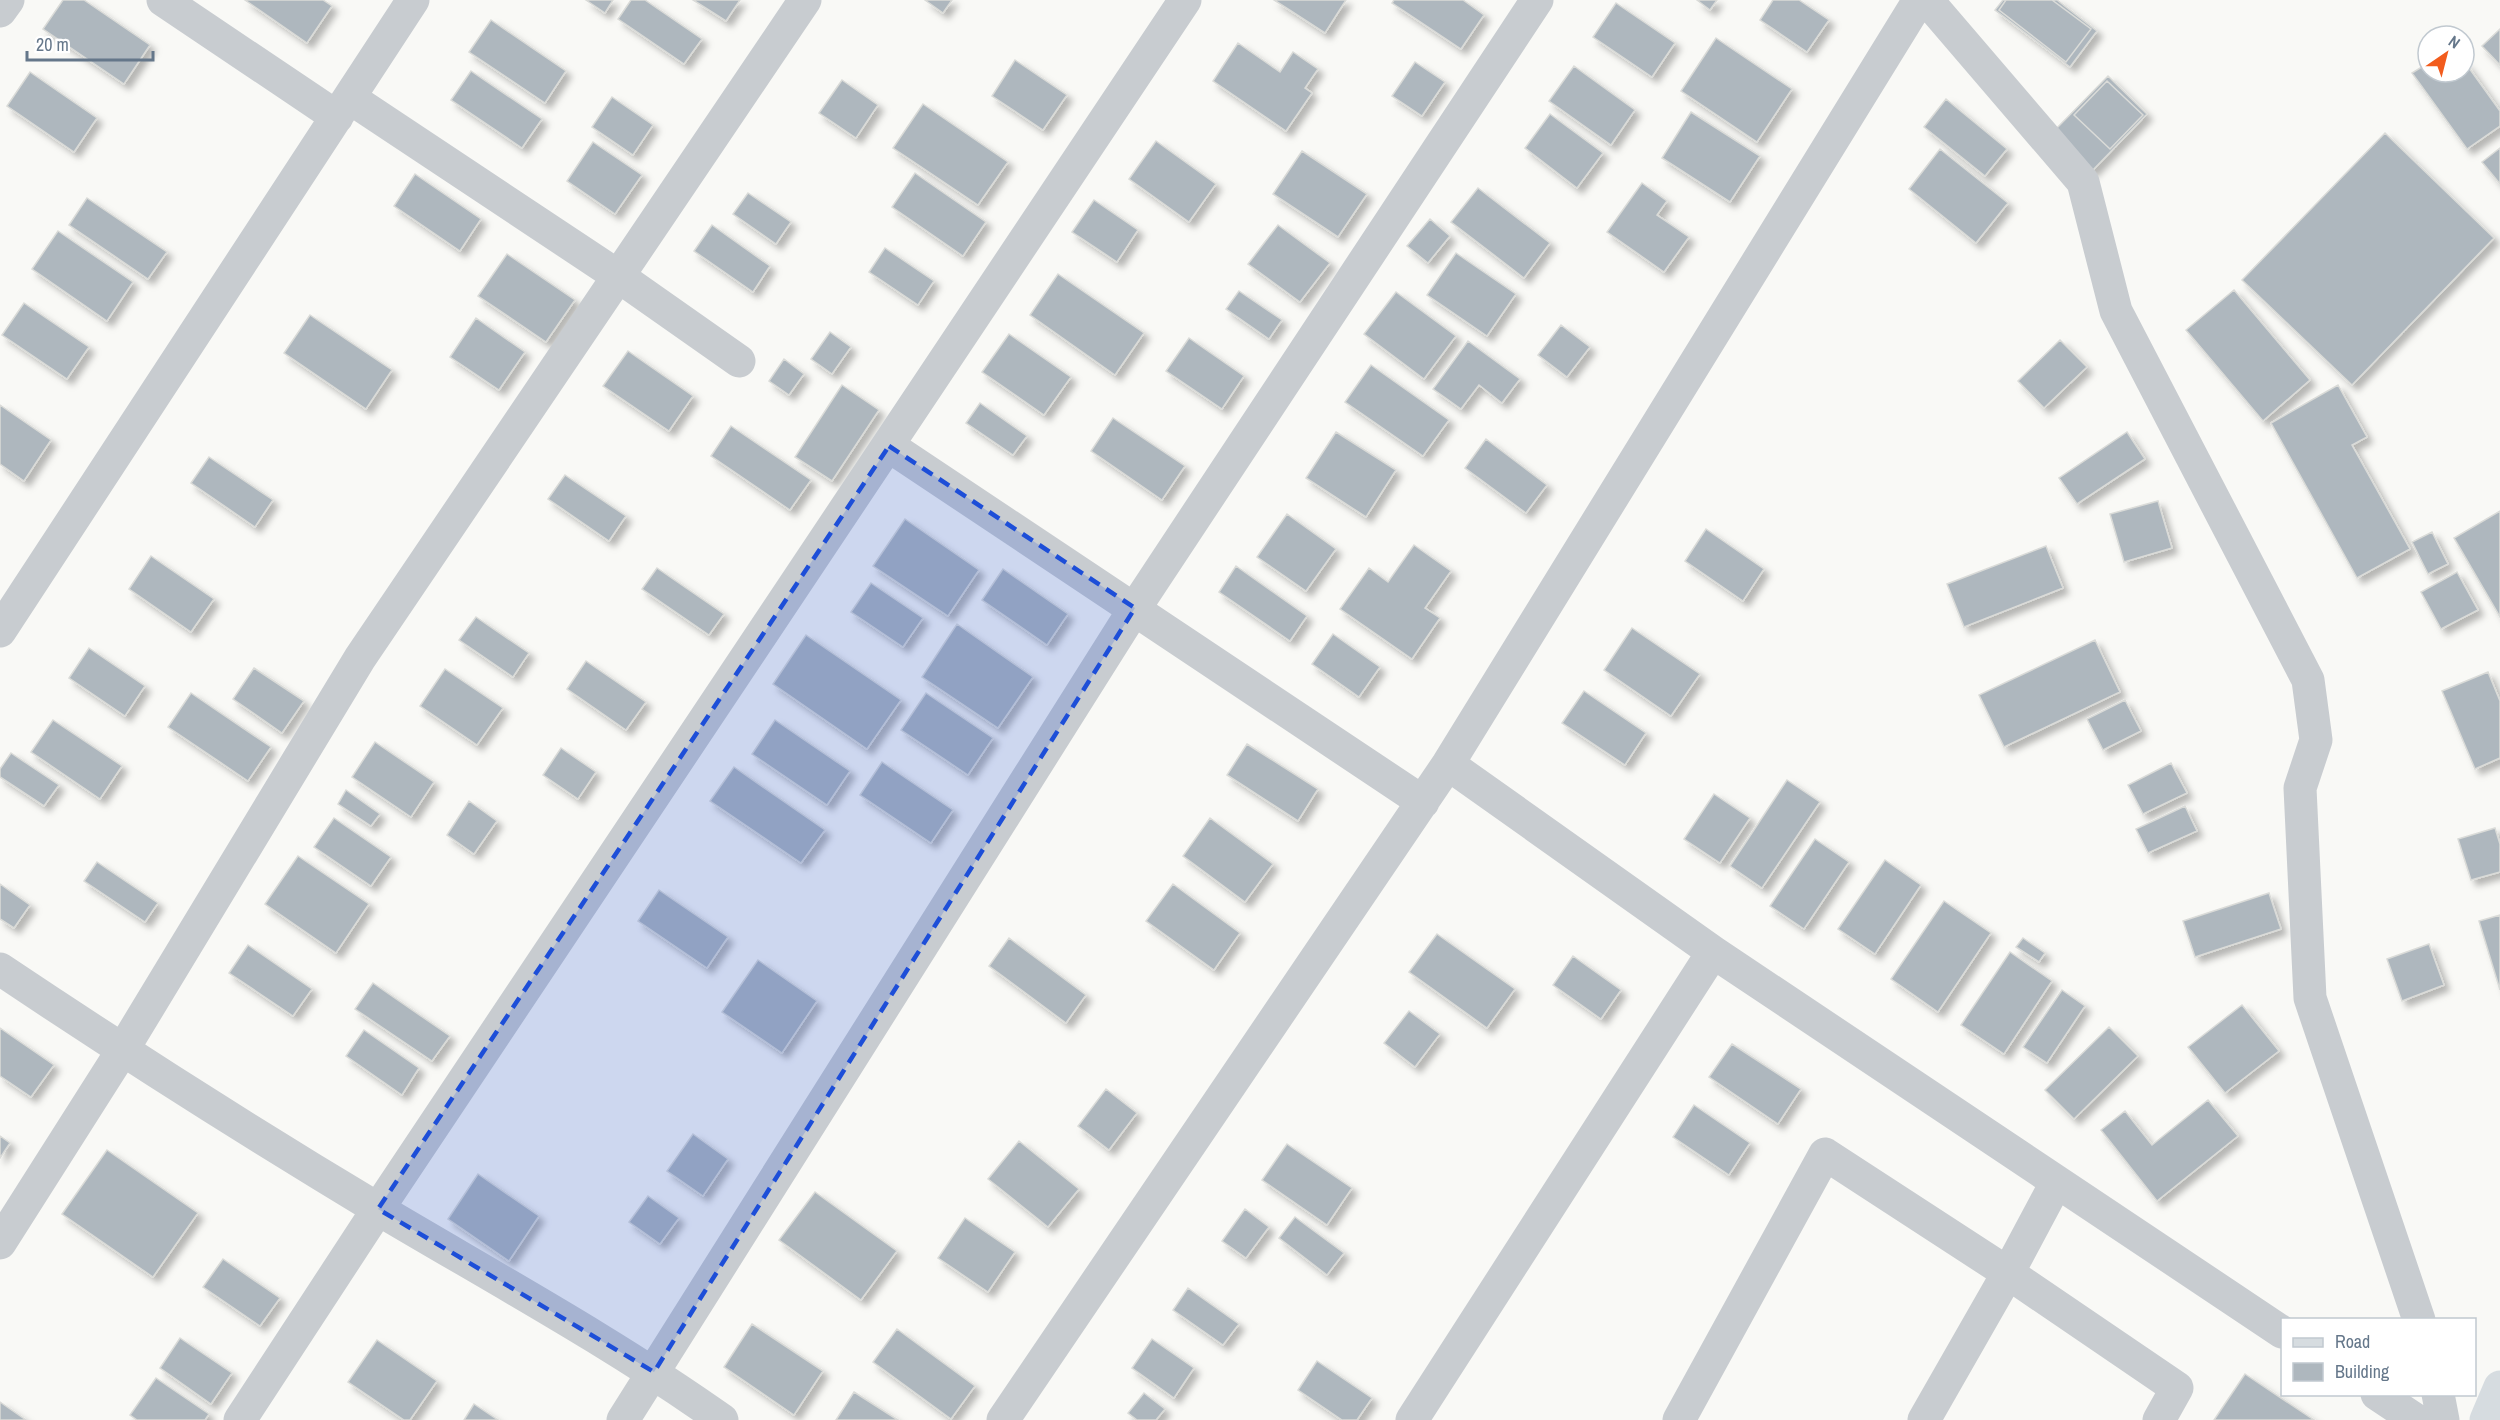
<svg xmlns="http://www.w3.org/2000/svg" width="2500" height="1420" viewBox="0 0 2500 1420" font-family="'Archivo Narrow',sans-serif">
<defs>
<filter id="shadow"><feDropShadow dx="5.5" dy="5.5" stdDeviation="3" flood-color="#0004"/></filter>
</defs>
<rect width="100%" height="100%" fill="#f9f9f6"/>
<!-- building -->
<path fill="#aeb7be" stroke="#dadbd8" stroke-width="1.5" filter="url(#shadow)" d="M63,0H84L150,45L124,84L43,29Z
M245,0H323L332,6L307,43Z
M586,0H613L605,13Z
M631,0H645L702,39L684,64L618,19Z
M693,0H740L726,21Z
M925,0H952L943,13Z
M1274,0H1346L1325,33Z
M1394,0H1463L1484,15L1461,49L1392,3Z
M1697,0H1717L1710,10Z
M1773,0H1799L1829,20L1807,52L1760,20Z
M2003,0H2057L2097,31L2070,67L1995,10Z
M2006,0H2052L2091,29L2066,62L1999,10Z
M1616,3L1675,43L1652,77L1593,37Z
M491,20L566,71L545,103L469,52Z
M2500,29V65L2482,46Z
M1716,38L1792,89L1757,142L1681,91Z
M1238,43L1280,72L1293,52L1318,69L1305,88L1312,93L1286,131L1213,81Z
M1015,60L1067,95L1043,130L992,96Z
M2464,61L2500,111V126L2467,149L2412,73L2428,63V72H2464Z
M1415,62L1445,82L1422,116L1392,96Z
M1574,66L1635,110L1611,145L1549,101Z
M471,71L542,119L522,148L451,100Z
M30,72L97,118L74,152L7,106Z
M2108,76L2147,114L2091,172L2052,133Z
M842,80L878,105L856,138L819,113Z
M2107,81L2143,115L2110,149L2074,115Z
M612,97L653,125L633,155L592,127Z
M1946,99L2007,149L1985,176L1924,127Z
M923,104L1008,162L978,205L893,148Z
M1691,112L1760,156L1730,202L1662,158Z
M1550,114L1603,153L1577,188L1525,148Z
M2385,133L2494,238L2352,385L2242,280Z
M1156,141L1216,184L1189,222L1129,179Z
M593,142L642,175L615,214L567,181Z
M2500,148V184L2482,162Z
M1940,149L2008,203L1976,243L1909,189Z
M1302,151L1367,194L1338,237L1273,194Z
M915,173L986,222L963,256L892,207Z
M415,174L481,219L460,251L394,206Z
M1642,183L1667,201L1657,215L1689,237L1664,272L1607,232Z
M1478,188L1550,243L1524,278L1451,222Z
M748,193L791,222L776,244L733,214Z
M87,198L167,252L148,279L69,225Z
M1094,200L1138,230L1117,262L1072,232Z
M1430,219L1450,236L1428,263L1407,246Z
M712,225L770,266L753,292L694,251Z
M1278,225L1330,263L1300,302L1248,264Z
M58,231L133,282L107,321L32,269Z
M885,248L934,281L918,305L869,272Z
M1456,253L1516,294L1487,336L1427,295Z
M507,254L575,300L546,342L478,296Z
M1058,274L1144,333L1115,375L1030,315Z
M2234,290L2310,380L2263,421L2186,330Z
M1239,291L1282,320L1269,339L1226,309Z
M1396,292L1456,336L1424,379L1364,334Z
M24,303L89,347L67,379L2,335Z
M310,315L392,370L366,409L284,353Z
M476,318L525,352L499,390L450,357Z
M1561,325L1590,347L1567,377L1538,355Z
M830,332L851,347L832,374L811,359Z
M1009,334L1071,377L1044,415L982,372Z
M1189,338L1244,376L1222,409L1166,371Z
M2060,340L2087,367L2044,408L2018,381Z
M1468,341L1520,379L1502,403L1479,385L1461,409L1433,389Z
M628,351L693,396L669,431L603,386Z
M784,359L804,374L789,395L769,381Z
M1371,365L1449,420L1423,456L1345,402Z
M842,385L879,410L832,481L795,457Z
M2338,385L2367,437L2352,445L2410,549L2357,578L2271,423Z
M980,403L1027,436L1013,455L966,423Z
M0,405L51,440L24,481L0,464Z
M1113,418L1185,466L1162,500L1091,451Z
M731,426L811,480L790,510L711,456Z
M1336,432L1396,470L1366,517L1306,478Z
M2127,432L2145,459L2077,504L2059,478Z
M1486,439L1547,485L1526,513L1465,468Z
M209,457L273,500L255,527L191,483Z
M565,475L626,516L609,541L548,499Z
M2158,501L2172,548L2124,562L2110,514Z
M2500,511V617L2454,538Z
M1287,514L1336,549L1306,591L1257,557Z
M905,519L979,570L948,616L873,566Z
M1706,529L1764,569L1743,601L1685,561Z
M2432,532L2448,564L2428,574L2412,542Z
M1414,545L1451,571L1425,608L1440,618L1412,659L1340,609L1369,568L1388,582Z
M2046,546L2063,588L1964,627L1947,584Z
M151,556L214,599L191,632L129,589Z
M1236,566L1307,616L1290,641L1219,592Z
M657,568L724,614L709,635L642,589Z
M1003,569L1068,614L1047,645L982,600Z
M2457,572L2478,610L2441,629L2421,592Z
M871,583L923,618L903,647L851,612Z
M476,617L529,653L513,677L459,640Z
M957,624L1033,677L998,728L922,677Z
M1632,628L1700,674L1671,716L1604,670Z
M1333,634L1380,667L1359,697L1312,664Z
M806,635L901,700L867,749L773,684Z
M2095,640L2120,692L2004,747L1979,695Z
M89,648L145,686L125,716L69,678Z
M586,661L646,702L626,730L567,689Z
M254,668L304,701L282,733L233,699Z
M445,669L503,708L477,745L420,706Z
M2488,672L2500,701V758L2475,769L2442,691Z
M1584,691L1646,733L1625,765L1562,723Z
M191,693L271,747L248,781L168,727Z
M926,693L993,738L968,775L901,730Z
M2125,700L2141,731L2103,750L2087,719Z
M53,720L122,766L100,799L31,752Z
M775,720L850,771L827,805L752,754Z
M375,742L434,782L411,817L352,777Z
M1247,744L1318,789L1298,821L1227,775Z
M561,748L596,772L578,799L543,775Z
M11,753L59,785L44,806L0,777V769Z
M882,762L953,810L931,843L860,795Z
M2171,763L2187,793L2143,814L2128,785Z
M734,767L825,830L801,863L710,801Z
M1787,780L1820,802L1762,888L1730,866Z
M346,790L380,814L371,826L338,804Z
M1714,794L1750,818L1720,863L1684,839Z
M469,801L497,821L474,854L447,835Z
M2185,806L2197,831L2148,853L2136,829Z
M334,818L391,857L371,886L314,847Z
M1210,818L1273,864L1245,902L1183,856Z
M2495,828L2500,844V872L2471,880L2458,839Z
M1815,839L1849,862L1804,929L1770,906Z
M298,856L369,904L336,953L265,904Z
M1885,860L1921,885L1875,954L1838,929Z
M97,862L158,903L145,922L84,881Z
M0,884L30,905L14,928L0,919Z
M1173,884L1240,933L1214,970L1146,921Z
M659,890L728,937L707,968L638,921Z
M2269,893L2281,929L2195,957L2183,921Z
M1944,901L1991,933L1938,1012L1891,979Z
M2500,915V990L2479,921Z
M1437,934L1515,989L1487,1028L1409,972Z
M1009,938L1086,995L1066,1023L989,966Z
M2023,938L2045,953L2039,962L2016,947Z
M2429,944L2444,985L2402,1001L2387,959Z
M248,945L312,989L293,1016L229,973Z
M2010,952L2052,981L2004,1054L1961,1025Z
M1573,956L1621,990L1601,1019L1553,985Z
M758,960L817,1001L782,1053L722,1012Z
M373,983L450,1036L432,1061L355,1009Z
M2062,990L2085,1006L2047,1063L2023,1047Z
M2242,1005L2279,1051L2225,1093L2188,1047Z
M1409,1011L1440,1034L1415,1067L1384,1043Z
M2109,1027L2138,1056L2074,1119L2045,1090Z
M0,1028L54,1065L31,1097L0,1076Z
M364,1030L419,1068L402,1095L346,1056Z
M1732,1044L1801,1089L1778,1124L1709,1077Z
M1106,1089L1137,1113L1109,1150L1078,1126Z
M2208,1100L2238,1136L2157,1201L2101,1130L2125,1111L2152,1145Z
M1694,1105L1750,1143L1729,1175L1673,1137Z
M693,1134L728,1159L703,1196L667,1171Z
M0,1136L10,1143L0,1158Z
M1019,1141L1079,1189L1048,1227L988,1179Z
M1287,1144L1352,1188L1327,1225L1262,1180Z
M107,1150L198,1213L153,1277L62,1214Z
M478,1174L539,1216L509,1261L448,1219Z
M815,1192L897,1251L861,1300L779,1240Z
M648,1196L679,1218L660,1244L629,1222Z
M1245,1209L1269,1227L1246,1258L1222,1241Z
M1295,1217L1344,1253L1327,1275L1279,1238Z
M965,1218L1015,1252L988,1292L938,1258Z
M223,1259L280,1298L260,1326L203,1287Z
M1188,1288L1239,1324L1223,1345L1173,1310Z
M752,1324L823,1371L794,1415L724,1367Z
M897,1329L975,1386L951,1419L873,1362Z
M180,1338L232,1373L211,1404L160,1368Z
M1152,1339L1194,1368L1174,1398L1132,1368Z
M377,1340L437,1381L410,1420H404L348,1382Z
M1317,1361L1372,1398L1357,1420H1342L1298,1390Z
M2245,1374L2314,1420H2214Z
M156,1378L209,1414L205,1420H137L130,1415Z
M854,1392L898,1420H836Z
M1144,1393L1165,1409L1156,1420H1137L1128,1413Z
M0,1402L26,1420H0Z
M474,1404L498,1420H464Z"/>
<g fill="none" stroke-linecap="round" stroke-linejoin="round">
<!-- minor -->
<path stroke="#c8ccd0" stroke-width="33" d="M163,0L337,117
M1927,0L2083,182L2116,311L2308,680L2316,740L2300,788L2310,998L2419,1320
M0,11L8,0
M350,98L618,276L739,361
M889,446L1423,802
M0,631L413,0
M1448,764L1713,952L2282,1332
M0,969C124,1052 250,1132 378,1209C494,1278 612,1342 722,1420
M0,1243L122,1051L360,658L805,0
M2377,1394L2416,1420
M2438,1394L2443,1420
M240,1420L378,1209L1185,0
M623,1420L1135,608L1537,0
M1003,1420L1448,764L1919,0
M1412,1420L1713,952
M1679,1420L1825,1154L2008,1273L2177,1388L2159,1420
M1924,1420L2008,1273L2056,1183"/>
<!-- major -->
<path stroke="#d6dce0" stroke-width="33" d="M2486,1420L2500,1387"/>
</g>
<!-- marked area -->
<path fill="#1d4ed8" fill-opacity="0.2" stroke="#1d4ed8" stroke-width="4.5" stroke-dasharray="12 8" stroke-linejoin="round" d="M889,446L1135,608L654,1372L378,1209Z"/>
<!-- legend -->
<rect x="2281" y="1318" width="195" height="78" fill="#ffffff" stroke="#c1c9d0" stroke-width="1.5"/>
<rect x="2293" y="1338" width="30" height="9" fill="#d6dce0" stroke="#c1c9d0" stroke-width="1.5"/>
<text x="2335" y="1348" font-size="18" fill="#65778a">Road</text>
<rect x="2293" y="1363" width="30" height="18" fill="#aeb7be" stroke="#c1c9d0" stroke-width="1.5"/>
<text x="2335" y="1378" font-size="18" fill="#65778a">Building</text>
<!-- north arrow -->
<g transform="translate(2446 54) rotate(35)"><circle r="28" fill="#ffffff" stroke="#c1c9d0" stroke-width="1.5"/>
<path d="M0-4.5L10 22L0 15L-10 22Z" fill="#f25c1d"/>
<text y="-9" font-size="16" font-weight="bold" text-anchor="middle" fill="#65778a">N</text>
</g>
<!-- scale -->
<path d="M27 51v9h126v-9" fill="none" stroke="#65778a" stroke-width="3"/>
<text x="36" y="51" font-size="18" fill="#65778a" stroke="#ffffff" stroke-width="4.5" paint-order="stroke">20 m</text>
</svg>
